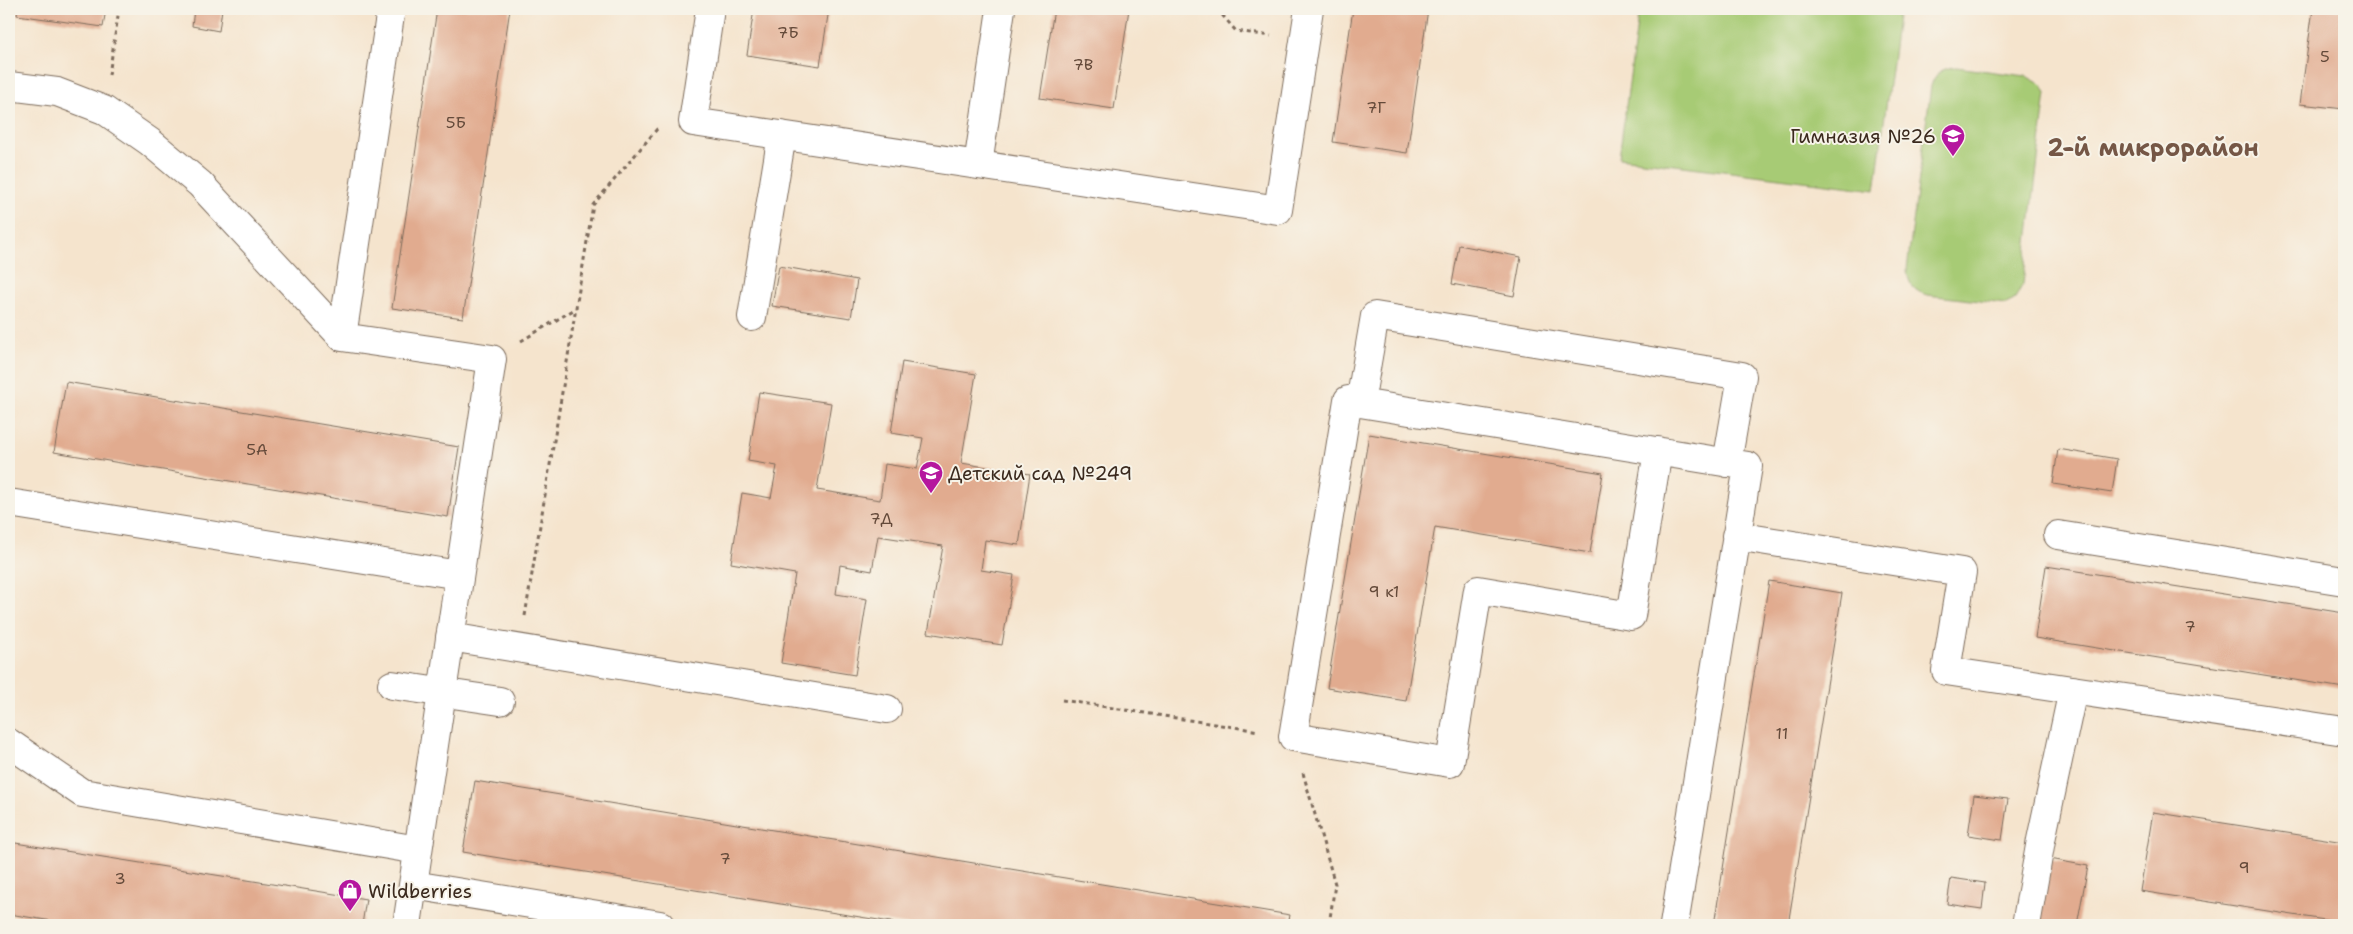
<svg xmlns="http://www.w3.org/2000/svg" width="2353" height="934" viewBox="0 0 2353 934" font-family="'Shantell Sans',sans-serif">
<rect width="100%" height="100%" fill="#f7f3e8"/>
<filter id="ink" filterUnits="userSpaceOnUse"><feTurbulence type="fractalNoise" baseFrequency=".02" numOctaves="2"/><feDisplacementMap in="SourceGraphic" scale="10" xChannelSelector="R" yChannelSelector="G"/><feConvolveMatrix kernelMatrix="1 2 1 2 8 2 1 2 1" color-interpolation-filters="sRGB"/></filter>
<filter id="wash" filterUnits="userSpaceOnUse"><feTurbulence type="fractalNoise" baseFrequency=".0096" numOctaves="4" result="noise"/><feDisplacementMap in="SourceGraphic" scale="20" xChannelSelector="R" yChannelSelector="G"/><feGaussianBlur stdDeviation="1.12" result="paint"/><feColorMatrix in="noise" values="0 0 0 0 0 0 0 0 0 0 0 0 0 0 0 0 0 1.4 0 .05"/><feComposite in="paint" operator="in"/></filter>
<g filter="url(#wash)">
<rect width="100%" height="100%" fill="#f5e4cd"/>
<!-- green -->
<path fill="#a7cb75" stroke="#717a4a" d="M1639,9H1899L1875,190L1619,158Z
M1956,67L2026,76L2042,85L2046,93L2023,284L2014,300L2006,304L1927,295C1913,291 1908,283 1907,269L1931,86C1935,73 1942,68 1956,67Z"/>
<g id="blocks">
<!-- building -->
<path fill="#e1ab8f" d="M18,9H106L103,27L17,15Z
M194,9H222L219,31L192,26Z
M437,9H510L463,318L392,308Z
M754,9H829L820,66L747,55Z
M1054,9H1129L1114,109L1040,98Z
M1353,9H1428L1407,153L1333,142Z
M2313,9H2344V109L2300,104Z
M1459,245L1521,257L1514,296L1452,284Z
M779,266L857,280L851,318L772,306Z
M902,362L976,374L961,463L1030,474L1019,545L985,540L981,570L1014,575L1002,645L928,633L943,546L878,536L872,571L840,565L836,594L867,599L855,675L781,663L795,574L731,563L742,493L771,498L777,466L748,461L759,392L831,403L817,490L880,500L885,464L917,469L923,438L891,433Z
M66,382L459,447L448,517L54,452Z
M1369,434L1603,473L1590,553L1435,527L1406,701L1327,688Z
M2058,449L2117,459L2112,493L2053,484Z
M2046,566L2344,613V688L2035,638Z
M1769,581L1842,593L1788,925H1714Z
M475,781L1290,915L1288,925H909L463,852Z
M1974,795L2008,799L2002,840L1968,835Z
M2153,812L2344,842V923L2140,891Z
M9,842L366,899L362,925H77L9,914Z
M2050,859L2088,866L2077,925H2039Z
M1951,878L1985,883L1982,909L1947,904Z"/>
</g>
</g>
<g filter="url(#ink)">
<use href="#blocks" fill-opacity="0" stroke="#7c6b5b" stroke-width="1"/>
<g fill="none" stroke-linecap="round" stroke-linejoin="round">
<defs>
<path id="minor" d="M391,9L342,337L492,359L407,925
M710,9L693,122L1278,210L1309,9
M9,86L57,92L104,110L150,142L200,184L342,337
M978,165L1001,9
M752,317L782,135
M1360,403L1375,316L1742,376L1727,463
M1658,451L1631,616L1478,590L1450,763L1293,737L1348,400L1360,403L1748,466L1674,925
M9,503L459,575
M2058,535L2344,581
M1736,536L1962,572L1946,671L2344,731
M450,637L887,709
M392,685L500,701
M9,743L82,793L418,850
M413,885L660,925
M2026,925L2041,840L2073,690"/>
</defs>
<!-- minor casing -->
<use href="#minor" stroke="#7c6b5b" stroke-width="30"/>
<!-- path -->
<path stroke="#7c6b5b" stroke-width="3" stroke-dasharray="4 4" stroke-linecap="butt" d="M1217,9L1236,31L1271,36
M109,75L119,9
M521,341L575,309
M525,616L593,205L657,129H660
M1062,700L1259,731
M1303,773L1335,884L1329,925"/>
<!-- minor -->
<use href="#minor" stroke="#fff" stroke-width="28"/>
</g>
</g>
<!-- icons -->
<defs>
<symbol id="school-pin" viewBox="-11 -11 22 30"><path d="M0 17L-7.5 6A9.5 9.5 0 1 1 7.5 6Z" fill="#b5179e" stroke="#f7f3e8"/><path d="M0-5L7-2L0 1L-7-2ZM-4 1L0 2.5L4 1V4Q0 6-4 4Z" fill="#fff"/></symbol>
<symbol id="shop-pin" viewBox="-11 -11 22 30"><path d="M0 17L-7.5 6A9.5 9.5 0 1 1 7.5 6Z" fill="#b5179e" stroke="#f7f3e8"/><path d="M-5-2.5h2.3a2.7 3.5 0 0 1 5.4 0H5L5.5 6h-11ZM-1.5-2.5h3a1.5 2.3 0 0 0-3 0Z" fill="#fff"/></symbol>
</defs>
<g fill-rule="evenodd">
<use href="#school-pin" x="1939" y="122" width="28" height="38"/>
<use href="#school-pin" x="917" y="459" width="28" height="38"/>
<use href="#shop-pin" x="336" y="877" width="28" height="38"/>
</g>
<g text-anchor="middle" stroke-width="4" stroke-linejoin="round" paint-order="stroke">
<!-- number labels -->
<g font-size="16" fill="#644a3a">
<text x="788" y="38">7Б</text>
<text x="2325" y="62">5</text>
<text x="1083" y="70">7В</text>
<text x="1376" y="113">7Г</text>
<text x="456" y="128">5Б</text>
<text x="257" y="455">5А</text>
<text x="881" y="524">7Д</text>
<text x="1384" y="597">9 к1</text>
<text x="2190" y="632">7</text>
<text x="1782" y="739">11</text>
<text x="725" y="864">7</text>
<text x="2244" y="873">9</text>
<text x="120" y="884">3</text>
</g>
<!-- poi labels -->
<g font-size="19" fill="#3b2a1e" stroke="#f7f3e8" text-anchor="start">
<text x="1936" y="143" text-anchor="end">Гимназия №26</text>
<text x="948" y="480">Детский сад №249</text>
<text x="368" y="898">Wildberries</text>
</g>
<!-- district labels -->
<g font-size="24" font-weight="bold" fill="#755746" stroke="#f7f3e8">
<text x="2153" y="156">2-й микрорайон</text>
</g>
</g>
<!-- margin -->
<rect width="2353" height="934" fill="none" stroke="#f7f3e8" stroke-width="30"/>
</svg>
